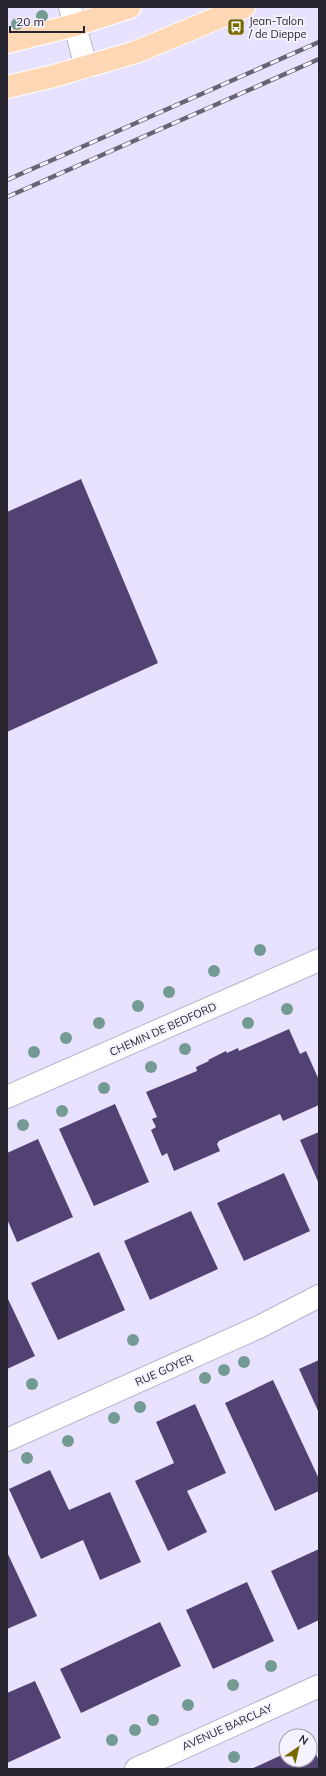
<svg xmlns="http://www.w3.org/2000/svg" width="326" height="1776" viewBox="0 0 326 1776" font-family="Mulish,sans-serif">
<rect width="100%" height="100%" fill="#e9e2fe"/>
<!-- building -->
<path fill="#524274" d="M81,479L158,663L7,732V512Z
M289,1029L300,1054L306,1051L319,1080V1105L283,1121L280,1114L219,1141L217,1144L220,1151L174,1171L167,1153L162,1156L151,1130L156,1127L152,1119L157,1117L146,1092L197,1071L196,1067L209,1061L208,1060L226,1051L227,1053L238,1048L239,1051Z
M115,1104L149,1182L94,1206L59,1129Z
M319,1132V1184L300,1140Z
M38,1139L73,1217L17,1242L7,1219V1153Z
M284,1173L310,1231L244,1261L217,1203Z
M191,1211L218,1269L150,1300L124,1241Z
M99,1252L125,1310L58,1340L31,1283Z
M7,1299H8L35,1356L7,1369Z
M319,1360V1413L299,1369Z
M273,1380L319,1479V1491L275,1511L225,1403Z
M195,1404L226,1473L187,1491L207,1532L168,1551L135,1481L174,1463L156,1422Z
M50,1470L69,1510L110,1492L141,1562L100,1580L83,1540L41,1559L9,1489Z
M319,1549V1620L298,1630L271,1571Z
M7,1552L37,1616L7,1629Z
M247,1582L274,1641L213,1669L186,1610Z
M160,1622L181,1666L81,1713L60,1669Z
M35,1681L61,1738L7,1763V1693Z
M310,1741L319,1761V1769H251L286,1753V1760H310Z"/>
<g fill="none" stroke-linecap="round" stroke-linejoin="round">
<defs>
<path id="minor" d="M70,7L86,67
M7,1097L319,960
M7,1440L259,1327L319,1296
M136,1769L319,1686"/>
<path id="major" d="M7,42L75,25L130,7
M7,87L54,76L136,52L244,7"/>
</defs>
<!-- minor casing -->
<use href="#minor" stroke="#bab3cd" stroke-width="24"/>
<!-- major casing -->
<use href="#major" stroke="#fff" stroke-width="24"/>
<!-- minor -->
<use href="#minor" stroke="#fff" stroke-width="22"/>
<!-- major -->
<use href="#major" stroke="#fed8b5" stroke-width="22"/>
<defs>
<path id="rail" d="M7,180L319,42
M7,197L319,59"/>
</defs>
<!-- rail casing -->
<use href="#rail" stroke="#696475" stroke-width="4.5"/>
<!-- rail -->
<use href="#rail" stroke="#f5f2fd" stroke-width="3" stroke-dasharray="9" stroke-linecap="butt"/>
</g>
<!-- trees -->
<g fill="#749a94">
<circle cx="42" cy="16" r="6"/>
<circle cx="17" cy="24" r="6"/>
<circle cx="260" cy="950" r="6"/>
<circle cx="214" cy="971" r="6"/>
<circle cx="169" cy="992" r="6"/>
<circle cx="138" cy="1006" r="6"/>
<circle cx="287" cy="1009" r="6"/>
<circle cx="99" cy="1023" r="6"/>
<circle cx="248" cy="1023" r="6"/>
<circle cx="66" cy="1038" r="6"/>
<circle cx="185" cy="1049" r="6"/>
<circle cx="34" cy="1052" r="6"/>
<circle cx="151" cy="1067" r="6"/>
<circle cx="104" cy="1088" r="6"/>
<circle cx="62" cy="1111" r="6"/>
<circle cx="23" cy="1125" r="6"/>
<circle cx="133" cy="1340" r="6"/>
<circle cx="244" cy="1362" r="6"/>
<circle cx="224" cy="1370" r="6"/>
<circle cx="205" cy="1378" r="6"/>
<circle cx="32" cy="1384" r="6"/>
<circle cx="140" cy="1407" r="6"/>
<circle cx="114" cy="1418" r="6"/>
<circle cx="68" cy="1441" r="6"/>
<circle cx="27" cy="1458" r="6"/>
<circle cx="271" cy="1666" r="6"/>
<circle cx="233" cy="1685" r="6"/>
<circle cx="188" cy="1705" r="6"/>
<circle cx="153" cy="1720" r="6"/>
<circle cx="135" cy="1730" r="6"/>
<circle cx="112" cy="1740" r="6"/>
<circle cx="234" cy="1757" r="6"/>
</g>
<!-- icons -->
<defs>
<symbol id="bus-square" viewBox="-11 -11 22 22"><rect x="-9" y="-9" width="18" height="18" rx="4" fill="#776900" stroke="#f5f2fd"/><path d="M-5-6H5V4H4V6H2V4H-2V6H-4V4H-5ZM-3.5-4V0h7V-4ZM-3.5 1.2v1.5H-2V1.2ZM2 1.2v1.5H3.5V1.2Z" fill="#fff"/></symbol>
</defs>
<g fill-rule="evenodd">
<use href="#bus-square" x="226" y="17" width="20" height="20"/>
</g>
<g text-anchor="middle" stroke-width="4" stroke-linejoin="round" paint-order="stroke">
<!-- poi labels -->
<g font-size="11" fill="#27242f" stroke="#f5f2fd" text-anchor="start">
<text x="249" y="25">Jean-Talon<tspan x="249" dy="13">/ de Dieppe</tspan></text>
</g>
<!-- street labels -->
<g font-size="11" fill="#27242f" stroke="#f5f2fd">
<text transform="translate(163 1029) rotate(-24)" y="4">CHEMIN DE BEDFORD</text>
<text transform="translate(164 1370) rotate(-24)" y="4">RUE GOYER</text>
<text transform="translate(227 1727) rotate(-24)" y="4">AVENUE BARCLAY</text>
</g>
</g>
<!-- border -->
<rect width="326" height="1776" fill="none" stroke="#27242f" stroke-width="16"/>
<!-- north arrow -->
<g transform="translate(298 1748) rotate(34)"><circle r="19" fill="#f5f2fd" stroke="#a3a0ab"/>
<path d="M0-3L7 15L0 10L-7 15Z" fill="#776900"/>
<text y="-6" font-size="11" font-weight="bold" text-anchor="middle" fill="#27242f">N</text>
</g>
<!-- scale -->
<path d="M10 26v6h74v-6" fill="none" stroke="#27242f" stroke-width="2"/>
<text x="16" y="26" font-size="12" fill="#27242f" stroke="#f5f2fd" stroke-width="3" paint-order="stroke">20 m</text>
</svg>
